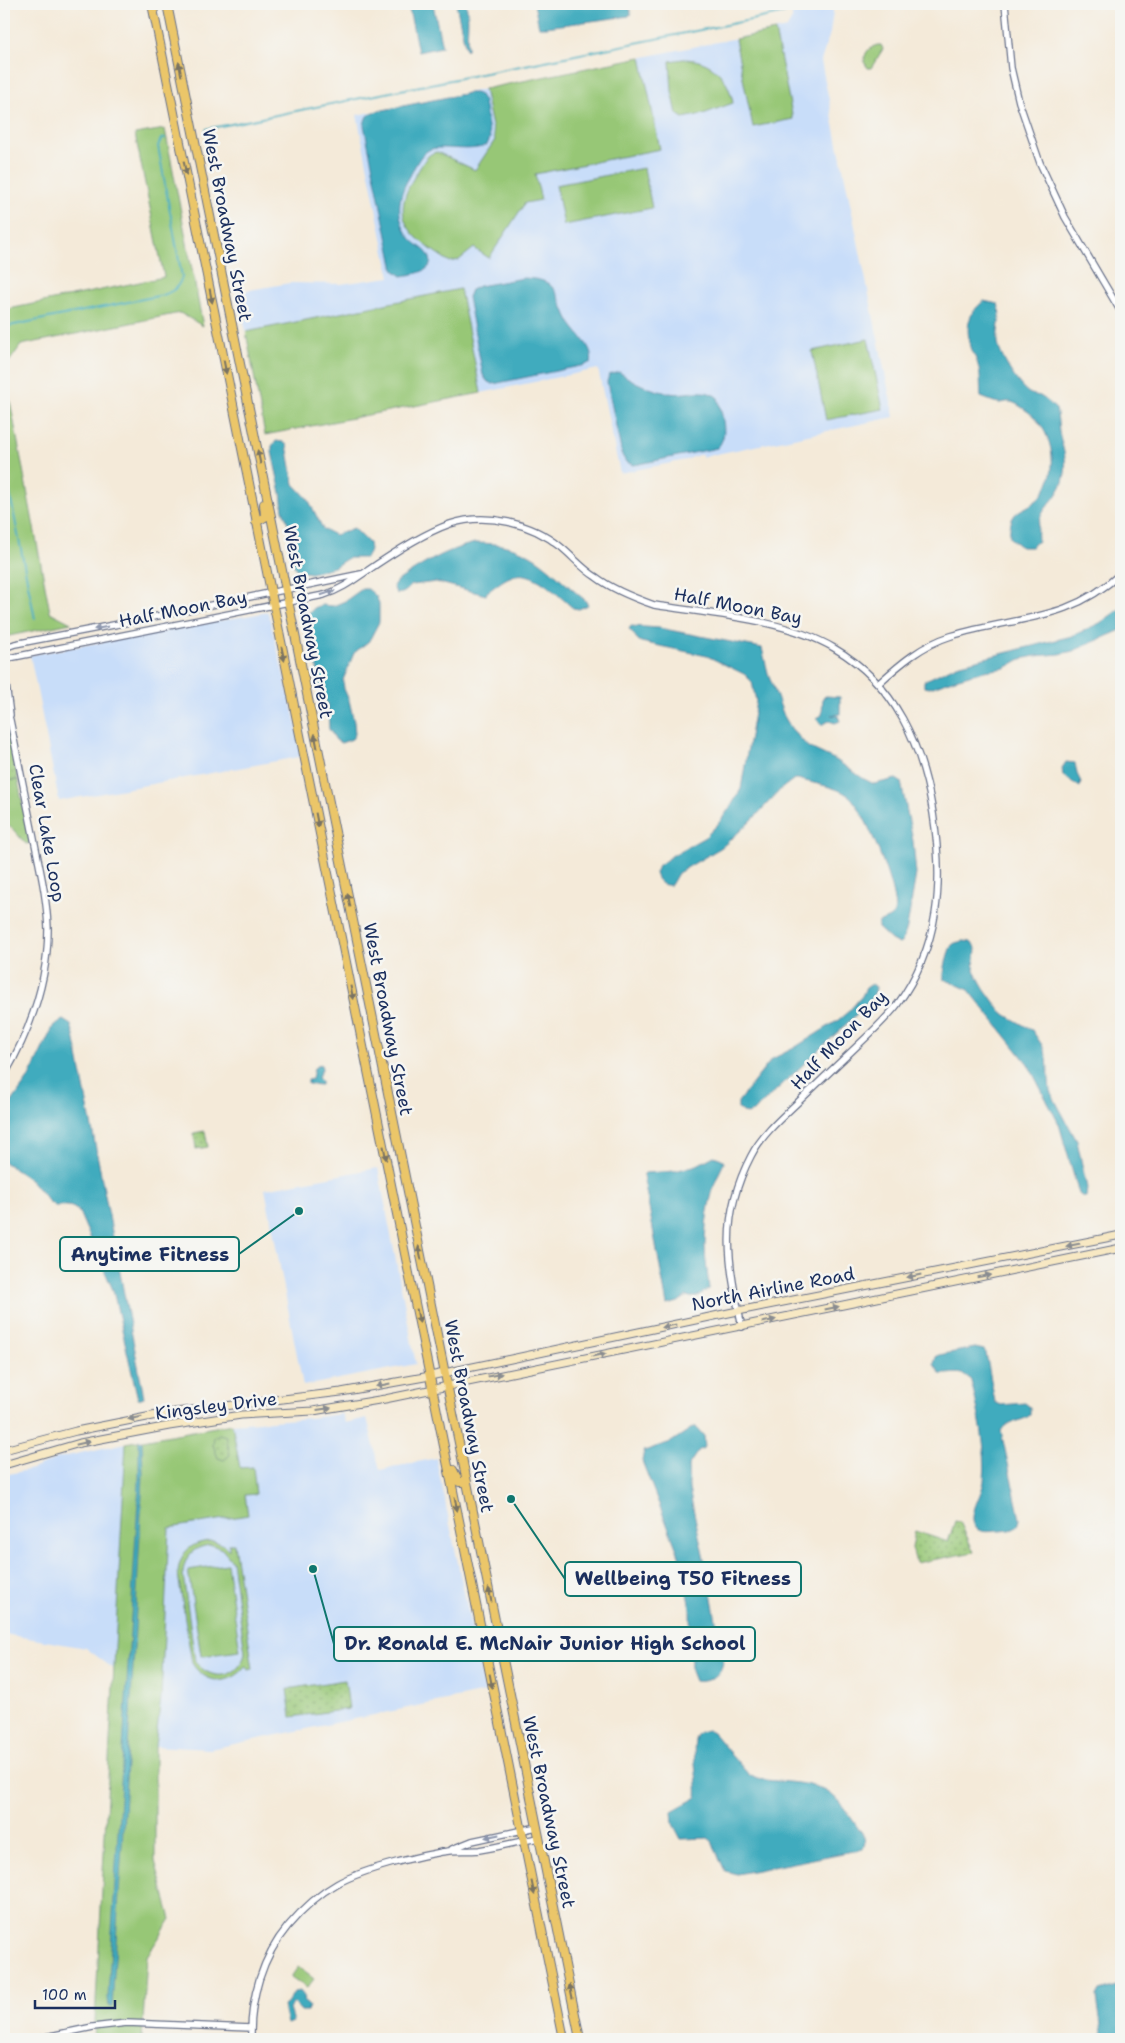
<svg xmlns="http://www.w3.org/2000/svg" width="1125" height="2043" viewBox="0 0 1125 2043" font-family="'Shantell Sans',sans-serif">
<defs>
<pattern id="park-dots" width="8" height="8" patternUnits="userSpaceOnUse" patternTransform="scale(1.25)"><rect width="8" height="8" fill="#97c776"/><path d="M2 2h.1M6 6h.1" fill="none" stroke="#7aa264" stroke-width="1.8" stroke-linecap="round"/></pattern>
</defs>
<rect width="100%" height="100%" fill="#f6f6f2"/>
<filter id="ink" filterUnits="userSpaceOnUse"><feTurbulence type="fractalNoise" baseFrequency=".02" numOctaves="2"/><feDisplacementMap in="SourceGraphic" scale="10" xChannelSelector="R" yChannelSelector="G"/><feConvolveMatrix kernelMatrix="1 2 1 2 8 2 1 2 1" color-interpolation-filters="sRGB"/></filter>
<filter id="wash" filterUnits="userSpaceOnUse"><feTurbulence type="fractalNoise" baseFrequency=".0096" numOctaves="4" result="noise"/><feDisplacementMap in="SourceGraphic" scale="20" xChannelSelector="R" yChannelSelector="G"/><feGaussianBlur stdDeviation="1.12" result="paint"/><feColorMatrix in="noise" values="0 0 0 0 0 0 0 0 0 0 0 0 0 0 0 0 0 1.4 0 .05"/><feComposite in="paint" operator="in"/></filter>
<g filter="url(#wash)">
<rect width="100%" height="100%" fill="#f4ead9"/>
<!-- built -->
<path fill="#c8ddf9" d="M792,4H834L830,33L821,61L894,417L702,457V455H698L686,460L620,473L598,369L481,393L460,289L246,332L238,292L290,283L341,284L390,277L357,115L787,28L792,19Z
M268,612L304,756L59,801L30,655Z
M378,1168L416,1364L303,1386L265,1189Z
M342,1414L345,1423L367,1418L380,1470L436,1458L485,1692L210,1749L154,1746L165,1610L169,1528L248,1515L232,1424L311,1418Z
M126,1443L115,1670L86,1648L4,1634V1475L32,1469L58,1458Z"/>
<!-- grass -->
<path fill="#97c776" stroke="#597b6a" fill-rule="evenodd" d="M775,31L793,119L753,127L735,39Z
M878,45H881L883,49L871,68H868L864,62C865,52 868,48 878,45Z
M641,57L660,149L535,174L541,200L525,203L489,258L474,248L459,260L450,262C410,236 386,219 418,171C423,163 427,153 437,152L475,170L495,140L484,89Z
M683,59C711,59 728,76 733,103L703,114L683,118L677,114L672,91L670,61Z
M165,129L203,326L180,313L21,345L4,369L50,612L71,623L4,637V310L164,277L135,134Z
M644,168L652,208L564,225L556,185Z
M460,289L481,393L265,435L246,332Z
M868,339L883,409L826,420L812,351Z
M4,780H18L30,843L26,844L10,826L4,828Z
M232,1424L240,1468L253,1467L256,1494L245,1495L248,1515L169,1528L161,1698L155,1746V1861L171,1919L147,1956L142,2039H115L114,2036L110,2037L109,2039H94L126,1443Z
M214,1541L224,1545L229,1550V1544H234L253,1669L248,1670L246,1666C231,1686 205,1685 192,1663L178,1574C179,1552 192,1541 214,1541ZM212,1545L222,1549L232,1561L245,1653C240,1680 209,1682 195,1661L183,1574C184,1556 194,1546 212,1545Z
M227,1564L240,1651L201,1656L188,1570Z
M298,1967L314,1979L307,1988L291,1977Z"/>
<!-- park -->
<path fill="url(#park-dots)" stroke="#597b6a" d="M4,713L6,719L18,780H4Z
M205,1131L208,1147L196,1149L194,1133Z
M219,1434L226,1436L230,1455L224,1460L218,1458L213,1445L214,1437Z
M955,1521L960,1522L974,1552L916,1563L912,1548L915,1531L948,1542Z
M345,1680L349,1709L291,1717L287,1689Z"/>
<!-- water -->
<path fill="#3fabbe" stroke="#2d6d8e" d="M408,4H433L442,47L418,52Z
M456,4H466C470,19 466,33 468,48L466,50Z
M534,4H620L630,9L631,13L629,16L546,27H539Z
M468,93H475L480,95L484,102L490,138L487,145C469,154 439,143 427,151C419,156 414,168 410,176C397,196 395,220 411,239C416,245 424,248 428,254C439,272 412,274 402,276L394,270L364,125L366,118L373,112Z
M524,278C534,279 546,279 553,288C560,297 563,309 568,319C575,333 595,347 591,362L585,365L493,384L487,381L483,375L468,297L471,290L479,286Z
M984,301L998,304C1003,318 996,329 998,343C999,355 1018,386 1029,393C1032,395 1037,395 1040,396C1046,399 1051,405 1056,409C1058,417 1058,424 1059,432C1063,449 1069,463 1063,482C1053,508 1035,507 1038,541L1031,547H1021L1010,538C1008,505 1025,514 1041,496C1062,469 1052,426 1024,409C1020,406 1014,402 1010,402C1007,401 1003,403 999,403C992,402 987,399 981,397C980,386 981,376 978,365C977,359 972,353 971,347C965,327 968,313 984,301Z
M619,372C635,383 650,390 669,393C685,396 705,386 718,398C721,414 730,435 717,448L634,465L626,462L622,455L607,382L609,375Z
M276,441L283,442L287,445L294,484L308,499L323,529L335,535L354,528L369,543L370,550L366,558H348L334,567L311,573L303,572L296,569L293,563L292,534L283,510L281,493L272,452V446Z
M475,543C534,543 544,567 585,600L588,605L579,609L573,608C557,595 532,566 510,577C502,580 495,587 487,592L486,595L436,582L412,585C407,590 403,595 396,593L393,586L396,582C421,565 445,550 475,543Z
M362,589H368L376,596L379,603V622L369,641L354,653L343,680L344,689L349,700L354,722L355,734L352,739L341,743L336,740L329,729L328,706L318,681L316,653L305,617L314,608L321,605L333,606L345,601Z
M1121,608V630L1073,651L1060,654L1035,656L1021,659L1005,668L984,671L955,679L930,688L924,687V681L957,665L1072,636L1100,623Z
M631,626L659,628L762,648L768,673L784,716L791,728L808,747L836,760L864,779L874,784L896,779L901,782L913,841L916,874L907,928L902,942L899,944L891,940L878,928V923C884,920 891,919 894,913C900,896 864,807 849,796C836,786 814,784 798,779H794L781,789L751,821L722,847L678,873L671,885C663,886 657,882 655,873L658,866L673,855L705,837L718,824L731,806L741,789L756,701L752,682L744,674L707,656L641,642C635,639 634,632 629,629Z
M826,696L840,697V714L831,715L838,716L840,721L835,723L829,721L821,725L817,718L822,715L823,697Z
M1066,762L1075,763L1077,774L1081,782L1080,787L1063,776L1062,768Z
M964,941L971,942L976,948L974,970L984,988L999,1009L1006,1015L1032,1030L1042,1045L1047,1058L1050,1091L1077,1141L1087,1188L1086,1197H1083L1079,1194L1059,1124L1028,1064L969,990L944,979C943,973 948,950 952,945C955,942 960,942 964,941Z
M872,984L876,987C876,995 867,1004 859,1007L856,1015L753,1112L747,1114L738,1109V1102L772,1059L794,1048L837,1021L849,1011L862,996L866,988Z
M63,1020L71,1025L74,1035L144,1397L138,1399L113,1290L79,1212C71,1204 65,1206 55,1206L49,1202L31,1180L4,1162V1113L28,1079L54,1025Z
M321,1064L322,1069L318,1077L321,1082V1085L308,1084V1080L312,1079L314,1068Z
M714,1156L722,1159L724,1163C711,1187 705,1218 705,1246C705,1260 708,1275 709,1289C702,1293 695,1300 687,1296L678,1302L667,1305L643,1175L645,1173L675,1171L697,1165Z
M975,1348L984,1350L986,1353L995,1402L1001,1405L1025,1403L1030,1407V1415C1022,1423 1007,1419 1001,1431L1020,1519C1018,1531 1010,1530 999,1531C990,1531 973,1536 973,1518C973,1506 982,1494 984,1481C987,1449 979,1413 971,1381C964,1369 952,1375 940,1374L934,1364L936,1357L939,1355Z
M695,1426L704,1436L705,1447L698,1451L688,1466L689,1489L711,1592L723,1661C722,1675 709,1683 695,1681L691,1671L690,1608L679,1555L642,1461L644,1451L671,1442Z
M139,1440L142,1441L143,1475L133,1666L112,2007H109L108,1998L139,1484Z
M707,1730L713,1733L749,1775L757,1779C776,1782 804,1781 822,1789C837,1795 847,1812 856,1825C861,1833 868,1839 863,1849L737,1874L725,1871L712,1841L708,1838L681,1839L673,1824L672,1811L697,1797C699,1782 690,1745 697,1735C700,1731 703,1731 707,1730Z
M1121,1985V2039H1103L1097,1997L1100,1991Z
M300,1991L304,1996L303,2001L309,2006L307,2011H301L294,2003L289,2009L293,2022L287,2024L283,2006L287,2004L294,1992Z"/>
<g fill="none" stroke-linecap="round" stroke-linejoin="round">
<!-- stream -->
<path stroke="#3fabbe" stroke-width="2" d="M206,129L785,13
M4,327L163,295C174,291 178,288 182,277L158,146L161,139L165,138
M4,465L35,619"/>
</g>
</g>
<g filter="url(#ink)">
<g fill="none" stroke-linecap="round" stroke-linejoin="round">
<defs>
<path id="tertiary" d="M1005,4L1011,68L1019,102L1040,163L1065,217L1121,312
M4,648L15,644L124,623L361,574
M4,659L324,595C340,590 351,582 364,573C387,557 424,533 450,524C486,512 532,523 561,547C573,557 583,569 596,577C613,590 634,598 654,605C710,614 785,619 834,648C896,684 922,746 933,813C944,883 940,946 897,1005C885,1020 870,1034 856,1047C836,1066 816,1085 796,1104C780,1119 761,1136 751,1156C719,1217 728,1263 742,1327
M4,669L10,715
M878,684C900,664 922,645 951,636C1015,616 1068,623 1121,573
M4,703L10,720C18,760 26,799 34,839C40,869 47,898 48,929C48,982 30,1031 4,1076
M452,1849L472,1841L537,1827
M36,2039L93,2027L127,2023L251,2028
M251,2039C250,1999 262,1957 288,1926C322,1886 348,1875 397,1862C414,1858 432,1853 449,1851C459,1850 469,1851 479,1850C499,1847 519,1841 539,1838"/>
<path id="secondary" d="M4,1450L76,1431L167,1413L341,1392L430,1376L738,1311L1121,1235
M4,1465L80,1443L169,1426L241,1415L313,1411L385,1399L1121,1248"/>
<path id="primary" d="M152,4L564,2039
M167,4L580,2039
M256,522L265,517L264,504
M453,1470L459,1482H467"/>
</defs>
<!-- tertiary casing -->
<use href="#tertiary" stroke="#677089" stroke-width="8"/>
<!-- secondary casing -->
<use href="#secondary" stroke="#677089" stroke-width="9"/>
<!-- primary casing -->
<use href="#primary" stroke="#677089" stroke-width="10"/>
<!-- tertiary -->
<use href="#tertiary" stroke="#fff" stroke-width="5.5"/>
<!-- secondary -->
<use href="#secondary" stroke="#f7e8c3" stroke-width="7"/>
<!-- primary -->
<use href="#primary" stroke="#ebc669" stroke-width="8"/>
</g>
<!-- one-way arrows -->
<defs><path id="oneway-solid" d="M-6-.8H1V-3.2L6.5 0L1 3.2V.8H-6Z" transform="scale(1.25)"/></defs>
<g fill="#797363">
<use href="#oneway-solid" transform="translate(180 69) rotate(-101)"/>
<use href="#oneway-solid" transform="translate(185 168) rotate(79)"/>
<use href="#oneway-solid" transform="translate(211 296) rotate(79)"/>
<use href="#oneway-solid" transform="translate(225 367) rotate(79)"/>
<use href="#oneway-solid" transform="translate(259 457) rotate(-102)"/>
<use href="#oneway-solid" transform="translate(283 654) rotate(78)"/>
<use href="#oneway-solid" transform="translate(316 741) rotate(-101)"/>
<use href="#oneway-solid" transform="translate(317 820) rotate(79)"/>
<use href="#oneway-solid" transform="translate(349 900) rotate(-101)"/>
<use href="#oneway-solid" transform="translate(352 993) rotate(78)"/>
<use href="#oneway-solid" transform="translate(385 1153) rotate(78)"/>
<use href="#oneway-solid" transform="translate(420 1253) rotate(-102)"/>
<use href="#oneway-solid" transform="translate(418 1316) rotate(79)"/>
<use href="#oneway-solid" transform="translate(456 1504) rotate(79)"/>
<use href="#oneway-solid" transform="translate(490 1595) rotate(-102)"/>
<use href="#oneway-solid" transform="translate(491 1681) rotate(79)"/>
<use href="#oneway-solid" transform="translate(533 1888) rotate(78)"/>
<use href="#oneway-solid" transform="translate(571 1991) rotate(-102)"/>
</g>
<g fill="#8d97ae">
<use href="#oneway-solid" transform="translate(328 593) rotate(-17)"/>
<use href="#oneway-solid" transform="translate(101 628) rotate(169)"/>
<use href="#oneway-solid" transform="translate(492 1836) rotate(168)"/>
</g>
<g fill="#898c90">
<use href="#oneway-solid" transform="translate(1073 1245) rotate(169)"/>
<use href="#oneway-solid" transform="translate(914 1276) rotate(169)"/>
<use href="#oneway-solid" transform="translate(984 1276) rotate(-10)"/>
<use href="#oneway-solid" transform="translate(832 1308) rotate(-12)"/>
<use href="#oneway-solid" transform="translate(769 1321) rotate(-12)"/>
<use href="#oneway-solid" transform="translate(669 1326) rotate(168)"/>
<use href="#oneway-solid" transform="translate(599 1355) rotate(-11)"/>
<use href="#oneway-solid" transform="translate(495 1375) rotate(-11)"/>
<use href="#oneway-solid" transform="translate(383 1385) rotate(169)"/>
<use href="#oneway-solid" transform="translate(324 1409) rotate(-8)"/>
<use href="#oneway-solid" transform="translate(135 1418) rotate(170)"/>
<use href="#oneway-solid" transform="translate(83 1443) rotate(-14)"/>
</g>
</g>
<g text-anchor="middle" stroke-width="5" stroke-linejoin="round" paint-order="stroke">
<!-- street labels -->
<g font-size="18" fill="#1b2f5e" stroke="#f6f6f2">
<text transform="translate(227 225) rotate(79)" y="6">West Broadway Street</text>
<text transform="translate(738 606) rotate(11)" y="6">Half Moon Bay</text>
<text transform="translate(183 609) rotate(-11)" y="6">Half Moon Bay</text>
<text transform="translate(308 622) rotate(79)" y="6">West Broadway Street</text>
<text transform="translate(47 833) rotate(80)" y="6">Clear Lake Loop</text>
<text transform="translate(388 1019) rotate(79)" y="6">West Broadway Street</text>
<text transform="translate(839 1040) rotate(-46)" y="6">Half Moon Bay</text>
<text transform="translate(773 1289) rotate(-11)" y="6">North Airline Road</text>
<text transform="translate(216 1406) rotate(-7)" y="6">Kingsley Drive</text>
<text transform="translate(469 1416) rotate(79)" y="6">West Broadway Street</text>
<text transform="translate(549 1812) rotate(78)" y="6">West Broadway Street</text>
</g>
</g>
<!-- callouts -->
<path fill="none" stroke="#0f766e" stroke-width="2" d="M299 1211L239 1254M511 1499L565 1579M313 1569L334 1644"/>
<g fill="#0f766e" stroke="#f6f6f2" stroke-width="2">
<circle cx="299" cy="1211" r="5"/>
<circle cx="511" cy="1499" r="5"/>
<circle cx="313" cy="1569" r="5"/>
</g>
<g fill="#f6f6f2" stroke="#0f766e" stroke-width="2">
<rect x="60" y="1237" width="179" height="34" rx="5"/>
<rect x="565" y="1562" width="236" height="34" rx="5"/>
<rect x="334" y="1627" width="421" height="34" rx="5"/>
</g>
<g font-size="19" text-anchor="middle" font-weight="bold" fill="#1b2f5e">
<text x="150" y="1261">Anytime Fitness</text>
<text x="683" y="1585">Wellbeing T50 Fitness</text>
<text x="545" y="1650">Dr. Ronald E. McNair Junior High School</text>
</g>
<!-- margin -->
<rect width="1125" height="2043" fill="none" stroke="#f6f6f2" stroke-width="20"/>
<!-- scale -->
<path d="M35 2000v8h80v-8" fill="none" stroke="#1b2f5e" stroke-width="2.5"/>
<text x="42" y="2000" font-size="15" fill="#1b2f5e" stroke="#f6f6f2" stroke-width="4" paint-order="stroke">100 m</text>
</svg>
